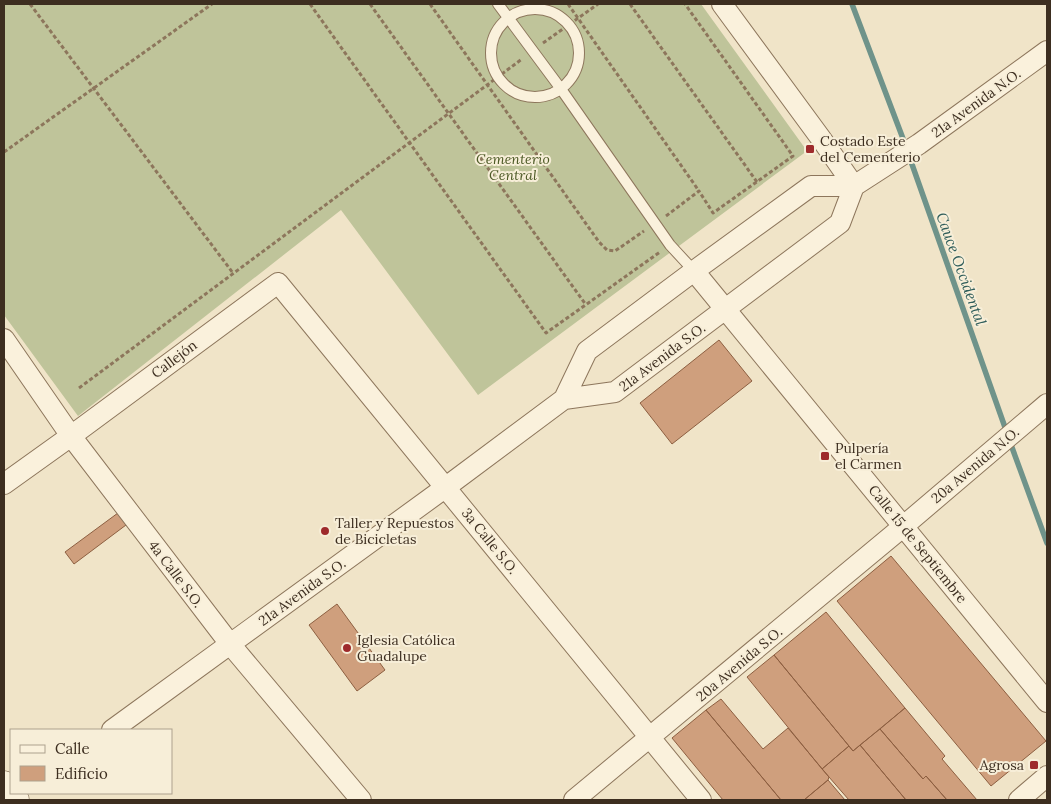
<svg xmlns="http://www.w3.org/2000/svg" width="1051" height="804" viewBox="0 0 1051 804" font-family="Lora,serif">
<rect width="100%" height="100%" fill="#f0e4c8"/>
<!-- cemetery -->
<path fill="#bfc49a" d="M4,4H701L807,151L478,395L341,210L78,416L4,315Z"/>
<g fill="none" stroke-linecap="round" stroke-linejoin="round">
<!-- stream -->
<path stroke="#6f938a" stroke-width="5.5" d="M852,4L902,136L1007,433
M1010,442L1047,543"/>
</g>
<!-- building -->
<path fill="#cf9f7d" stroke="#8d5f41" d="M719,340L752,381L672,444L640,403Z
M122,510L130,522L74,564L65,552Z
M891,556L1046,741L991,786L837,601Z
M337,604L385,670L357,691L309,625Z
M826,612L905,708L853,751L774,655Z
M774,655L849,746L822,769L747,677Z
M721,699L763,749L788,728L829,777L828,780L804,800H781L706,710Z
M905,708L945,756L942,759L977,800H947L926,776L923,779L880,729Z
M706,710L781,800H723L672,738Z
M880,729L923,779L926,776L947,800H906L860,745Z
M860,745L906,800H849L822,769L849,746L853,751Z
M828,780L845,800H804Z"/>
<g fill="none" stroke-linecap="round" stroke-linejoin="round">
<defs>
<path id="lane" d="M498,4L561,89L670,245L694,271
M491 53a44 44 0 1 1 88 0a44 44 0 1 1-88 0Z"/>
<path id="street" d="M722,4L822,140L854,186
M694,271L1047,702
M4,339L71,436L230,644L361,800
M564,399L615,392L840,223L854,186
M4,484L71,436L278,283L701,800
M112,730L446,487L564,399L587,351L694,271L811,186H854L919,144L1047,51
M574,800L893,535L1047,404
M1019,800L1047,776"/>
<path id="secondary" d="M4,785L15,800"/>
</defs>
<!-- lane casing -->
<use href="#lane" stroke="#8d765c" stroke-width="12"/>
<!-- street casing -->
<use href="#street" stroke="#8d765c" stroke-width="22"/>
<!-- secondary casing -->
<use href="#secondary" stroke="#6f573f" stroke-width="29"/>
<!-- path -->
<path stroke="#8d765c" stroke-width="3" stroke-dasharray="4 2.5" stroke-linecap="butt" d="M30,4L233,273
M310,4L546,333L660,252
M370,4L586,305
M430,4L599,242L607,250L615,251L644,231
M568,4L699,191
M630,4L757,182
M543,43L598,4
M4,152L212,4
M666,216L699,191L713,213L793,156L685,4
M79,388L522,59"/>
<!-- lane -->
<use href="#lane" stroke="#faf1dc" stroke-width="10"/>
<!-- street -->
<use href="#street" stroke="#faf1dc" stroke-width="20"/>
<!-- secondary -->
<use href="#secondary" stroke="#faf1dc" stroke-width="28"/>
</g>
<!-- markers -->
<g fill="#9e2a2b" stroke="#f7eed8" stroke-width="2">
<rect x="805" y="144" width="10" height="10" rx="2.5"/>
<rect x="820" y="451" width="10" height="10" rx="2.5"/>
<circle cx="325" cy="531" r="5"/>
<circle cx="347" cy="648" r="5"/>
<rect x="1029" y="760" width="10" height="10" rx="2.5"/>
</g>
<g text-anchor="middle" stroke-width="4" stroke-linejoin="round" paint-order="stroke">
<!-- street labels -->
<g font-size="14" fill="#3d2e20" stroke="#f7eed8">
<text transform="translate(976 103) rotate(-36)" y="5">21a Avenida N.O.</text>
<text transform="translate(662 357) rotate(-37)" y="5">21a Avenida S.O.</text>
<text transform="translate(174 359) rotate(-37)" y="5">Callejón</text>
<text transform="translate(975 465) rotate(-40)" y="5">20a Avenida N.O.</text>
<text transform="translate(490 541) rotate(51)" y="5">3a Calle S.O.</text>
<text transform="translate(918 544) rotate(51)" y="5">Calle 15 de Septiembre</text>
<text transform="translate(176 574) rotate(53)" y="5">4a Calle S.O.</text>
<text transform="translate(302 592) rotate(-36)" y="5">21a Avenida S.O.</text>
<text transform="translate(739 664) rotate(-40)" y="5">20a Avenida S.O.</text>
</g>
<!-- poi labels -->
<g font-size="14" fill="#3d2e20" stroke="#f7eed8" text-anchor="start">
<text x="820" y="146">Costado Este<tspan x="820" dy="16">del Cementerio</tspan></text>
<text x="835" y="453">Pulpería<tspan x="835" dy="16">el Carmen</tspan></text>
<text x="335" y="528">Taller y Repuestos<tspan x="335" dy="16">de Bicicletas</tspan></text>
<text x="357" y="645">Iglesia Católica<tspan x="357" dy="16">Guadalupe</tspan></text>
<text x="1024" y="770" text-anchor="end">Agrosa</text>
</g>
<!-- park labels -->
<g font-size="14" font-style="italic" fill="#4d5a26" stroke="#f7eed8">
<text x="513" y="164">Cementerio<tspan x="513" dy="16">Central</tspan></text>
</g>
<!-- water labels -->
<g font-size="15" font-style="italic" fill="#2f5d5a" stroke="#f7eed8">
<text transform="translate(961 269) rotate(70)" y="5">Cauce Occidental</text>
</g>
</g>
<!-- border -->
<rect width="1051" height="804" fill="none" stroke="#3d2e20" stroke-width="10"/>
<!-- legend -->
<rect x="10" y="729" width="162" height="65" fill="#f7eed8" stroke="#ada18e"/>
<rect x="20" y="745" width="25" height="8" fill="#faf1dc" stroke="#ada18e"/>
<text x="55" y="754" font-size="15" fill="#3d2e20">Calle</text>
<rect x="20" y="766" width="25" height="15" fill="#cf9f7d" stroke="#ada18e"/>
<text x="55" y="779" font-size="15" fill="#3d2e20">Edificio</text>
</svg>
